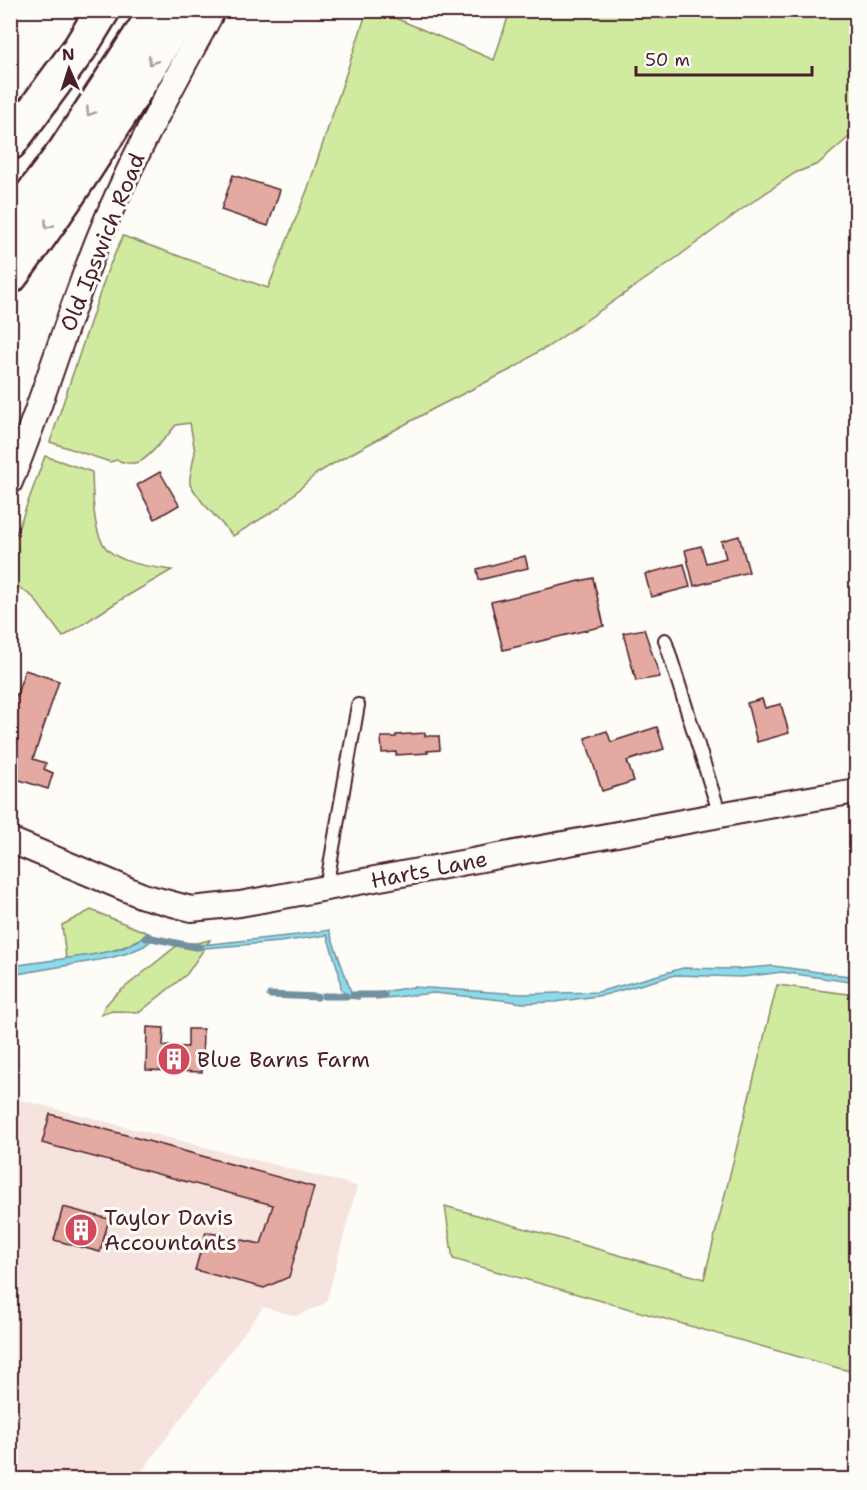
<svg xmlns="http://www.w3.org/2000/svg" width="867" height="1490" viewBox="0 0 867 1490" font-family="'Shantell Sans',sans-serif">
<rect width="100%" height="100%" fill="#fdfcf7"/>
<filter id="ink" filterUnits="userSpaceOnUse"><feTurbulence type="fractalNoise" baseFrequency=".0167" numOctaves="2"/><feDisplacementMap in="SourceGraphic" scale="12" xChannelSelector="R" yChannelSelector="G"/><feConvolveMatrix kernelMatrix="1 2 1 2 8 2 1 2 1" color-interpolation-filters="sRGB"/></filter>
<g filter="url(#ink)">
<!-- built -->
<path fill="#f6e3dd" d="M10,1097L357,1186L326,1303L296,1316L263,1307L136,1479H11Z"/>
<!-- green -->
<path fill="#d0eaa0" stroke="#8d8466" stroke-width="1.5" d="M367,11H379L494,60L510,11H856V131L818,164L795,173L745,207L679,256L546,348L539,351L516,367L435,408L336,462L316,474L306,483L279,508L233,536L203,503L190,485V477L195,452L190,423L176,425C169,434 149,457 141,461C132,465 125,463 117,460L110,462L50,442L108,269L123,236L268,288L308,188Z
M45,456L92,472C93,492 92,534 107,549C122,564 152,567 172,570L122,599L63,637L33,597L11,582V548Z
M91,910L148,933C122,953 97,954 66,959L62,925Z
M210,940L187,974L140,1012L112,1011L101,1015L105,1006L113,997L180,943H197Z
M777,985L856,995V1373L453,1259L445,1206L704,1279Z"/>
<!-- water -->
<path fill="#8cdbea" stroke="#72909e" stroke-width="1.5" d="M329,930L350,989L351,993L360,994L359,999L349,998L346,996L341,988L339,973L327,935L280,942L193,949L192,946L297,935Z
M148,933L156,937L144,946L128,953L110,958L11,975V966L91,955L121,949L139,940Z
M773,966L856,977V983L782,972L742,977L675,975L604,995L555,1002L523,1003L502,1000L434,993L376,999V993L413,987L522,994L598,992L683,968L736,969Z"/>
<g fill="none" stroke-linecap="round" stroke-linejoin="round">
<!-- stream -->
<path stroke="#72909e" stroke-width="7" d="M146,938L147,937L195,947H199
M270,995L317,997
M353,995H384
M324,996H346"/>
</g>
<!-- building -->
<path fill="#e4aaa1" stroke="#4a1f2b" stroke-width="1.5" d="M233,175L280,190L268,226L221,210Z
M160,472L179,505L155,519L137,485Z
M739,536L749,572L694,586L685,550L701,546L706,563L726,558L721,541Z
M525,556L528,568L479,580L477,569Z
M684,564L690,587L651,597L645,574Z
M593,578L604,626L503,650L491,602Z
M644,629L660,677L636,681L623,633Z
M25,670L59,681L33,759L46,763L44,769L53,773L48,789L10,777V715Z
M762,699L765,708L781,704L789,733L757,742L747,703Z
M657,727L664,749L627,761L634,781L602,791L585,738L607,731L611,742Z
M425,733V736H439L440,750L427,751L428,753L396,755V752L382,753L381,737H396V735Z
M147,1027L164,1028L163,1046L188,1047V1029H203L202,1072L146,1070Z
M50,1114L314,1187L289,1277L264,1288L195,1270L206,1232L261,1244L273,1205L42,1143Z
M63,1207L109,1219L100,1252L54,1240Z"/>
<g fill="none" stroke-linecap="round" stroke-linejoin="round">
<defs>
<path id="service" d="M665,640L720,815
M326,888L358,705"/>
<path id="minor" d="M10,482C43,402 67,318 99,238C131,159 173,85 213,10
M10,840L143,896L191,909L240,904L763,807L856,791"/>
<path id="trunk" d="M10,143L80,48L103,10
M10,224L65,151L154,15
M10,277C73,192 130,102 182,10"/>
</defs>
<!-- service casing -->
<use href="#service" stroke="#4a1f2b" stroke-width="16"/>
<!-- minor casing -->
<use href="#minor" stroke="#4a1f2b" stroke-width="28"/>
<!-- trunk casing -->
<use href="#trunk" stroke="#4a1f2b" stroke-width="38"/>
<!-- service -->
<use href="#service" stroke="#fdfcf7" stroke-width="12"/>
<!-- minor -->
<use href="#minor" stroke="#fdfcf7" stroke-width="24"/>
<!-- trunk -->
<use href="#trunk" stroke="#fdfcf7" stroke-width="33"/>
</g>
<!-- one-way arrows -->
<defs><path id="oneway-chevron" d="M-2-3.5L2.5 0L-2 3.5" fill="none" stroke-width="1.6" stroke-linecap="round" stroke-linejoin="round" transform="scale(1.5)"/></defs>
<g stroke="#ac999b">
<use href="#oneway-chevron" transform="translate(152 61) rotate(121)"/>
<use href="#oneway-chevron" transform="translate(90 112) rotate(124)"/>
<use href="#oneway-chevron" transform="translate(48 225) rotate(124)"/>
</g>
</g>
<!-- icons -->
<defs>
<symbol id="building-disc" viewBox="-11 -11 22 22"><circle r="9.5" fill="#d1495b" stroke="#fdfcf7"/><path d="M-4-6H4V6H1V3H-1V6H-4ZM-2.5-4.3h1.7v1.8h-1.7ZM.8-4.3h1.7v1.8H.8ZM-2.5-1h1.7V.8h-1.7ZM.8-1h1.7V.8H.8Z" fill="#fff"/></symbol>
</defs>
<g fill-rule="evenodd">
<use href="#building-disc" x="155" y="1040" width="38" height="38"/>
<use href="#building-disc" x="62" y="1211" width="38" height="38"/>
</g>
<g text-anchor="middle" stroke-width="6" stroke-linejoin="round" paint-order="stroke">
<!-- street labels -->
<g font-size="22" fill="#4a1f2b" stroke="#fdfcf7">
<text transform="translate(102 242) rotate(-68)" y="8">Old Ipswich Road</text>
<text transform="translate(429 869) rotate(-11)" y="8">Harts Lane</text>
</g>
<!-- poi labels -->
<g font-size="22" fill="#4a1f2b" stroke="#fdfcf7" text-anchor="start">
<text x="197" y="1067">Blue Barns Farm</text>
<text x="104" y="1225">Taylor Davis<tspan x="104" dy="25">Accountants</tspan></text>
</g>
</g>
<!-- margin -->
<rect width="867" height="1490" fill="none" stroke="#fdfcf7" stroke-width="36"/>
<rect x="18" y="18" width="831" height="1454" fill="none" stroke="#4a1f2b" stroke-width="2" filter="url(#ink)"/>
<!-- north arrow -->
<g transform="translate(69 69) rotate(357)" stroke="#fdfcf7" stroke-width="4.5" paint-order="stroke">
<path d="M0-4.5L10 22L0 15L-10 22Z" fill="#4a1f2b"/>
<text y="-9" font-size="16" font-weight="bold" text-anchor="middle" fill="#4a1f2b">N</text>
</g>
<!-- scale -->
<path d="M636 66v9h176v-9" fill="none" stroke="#4a1f2b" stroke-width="3"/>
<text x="645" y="66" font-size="18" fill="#4a1f2b" stroke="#fdfcf7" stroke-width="4.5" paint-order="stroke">50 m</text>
</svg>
